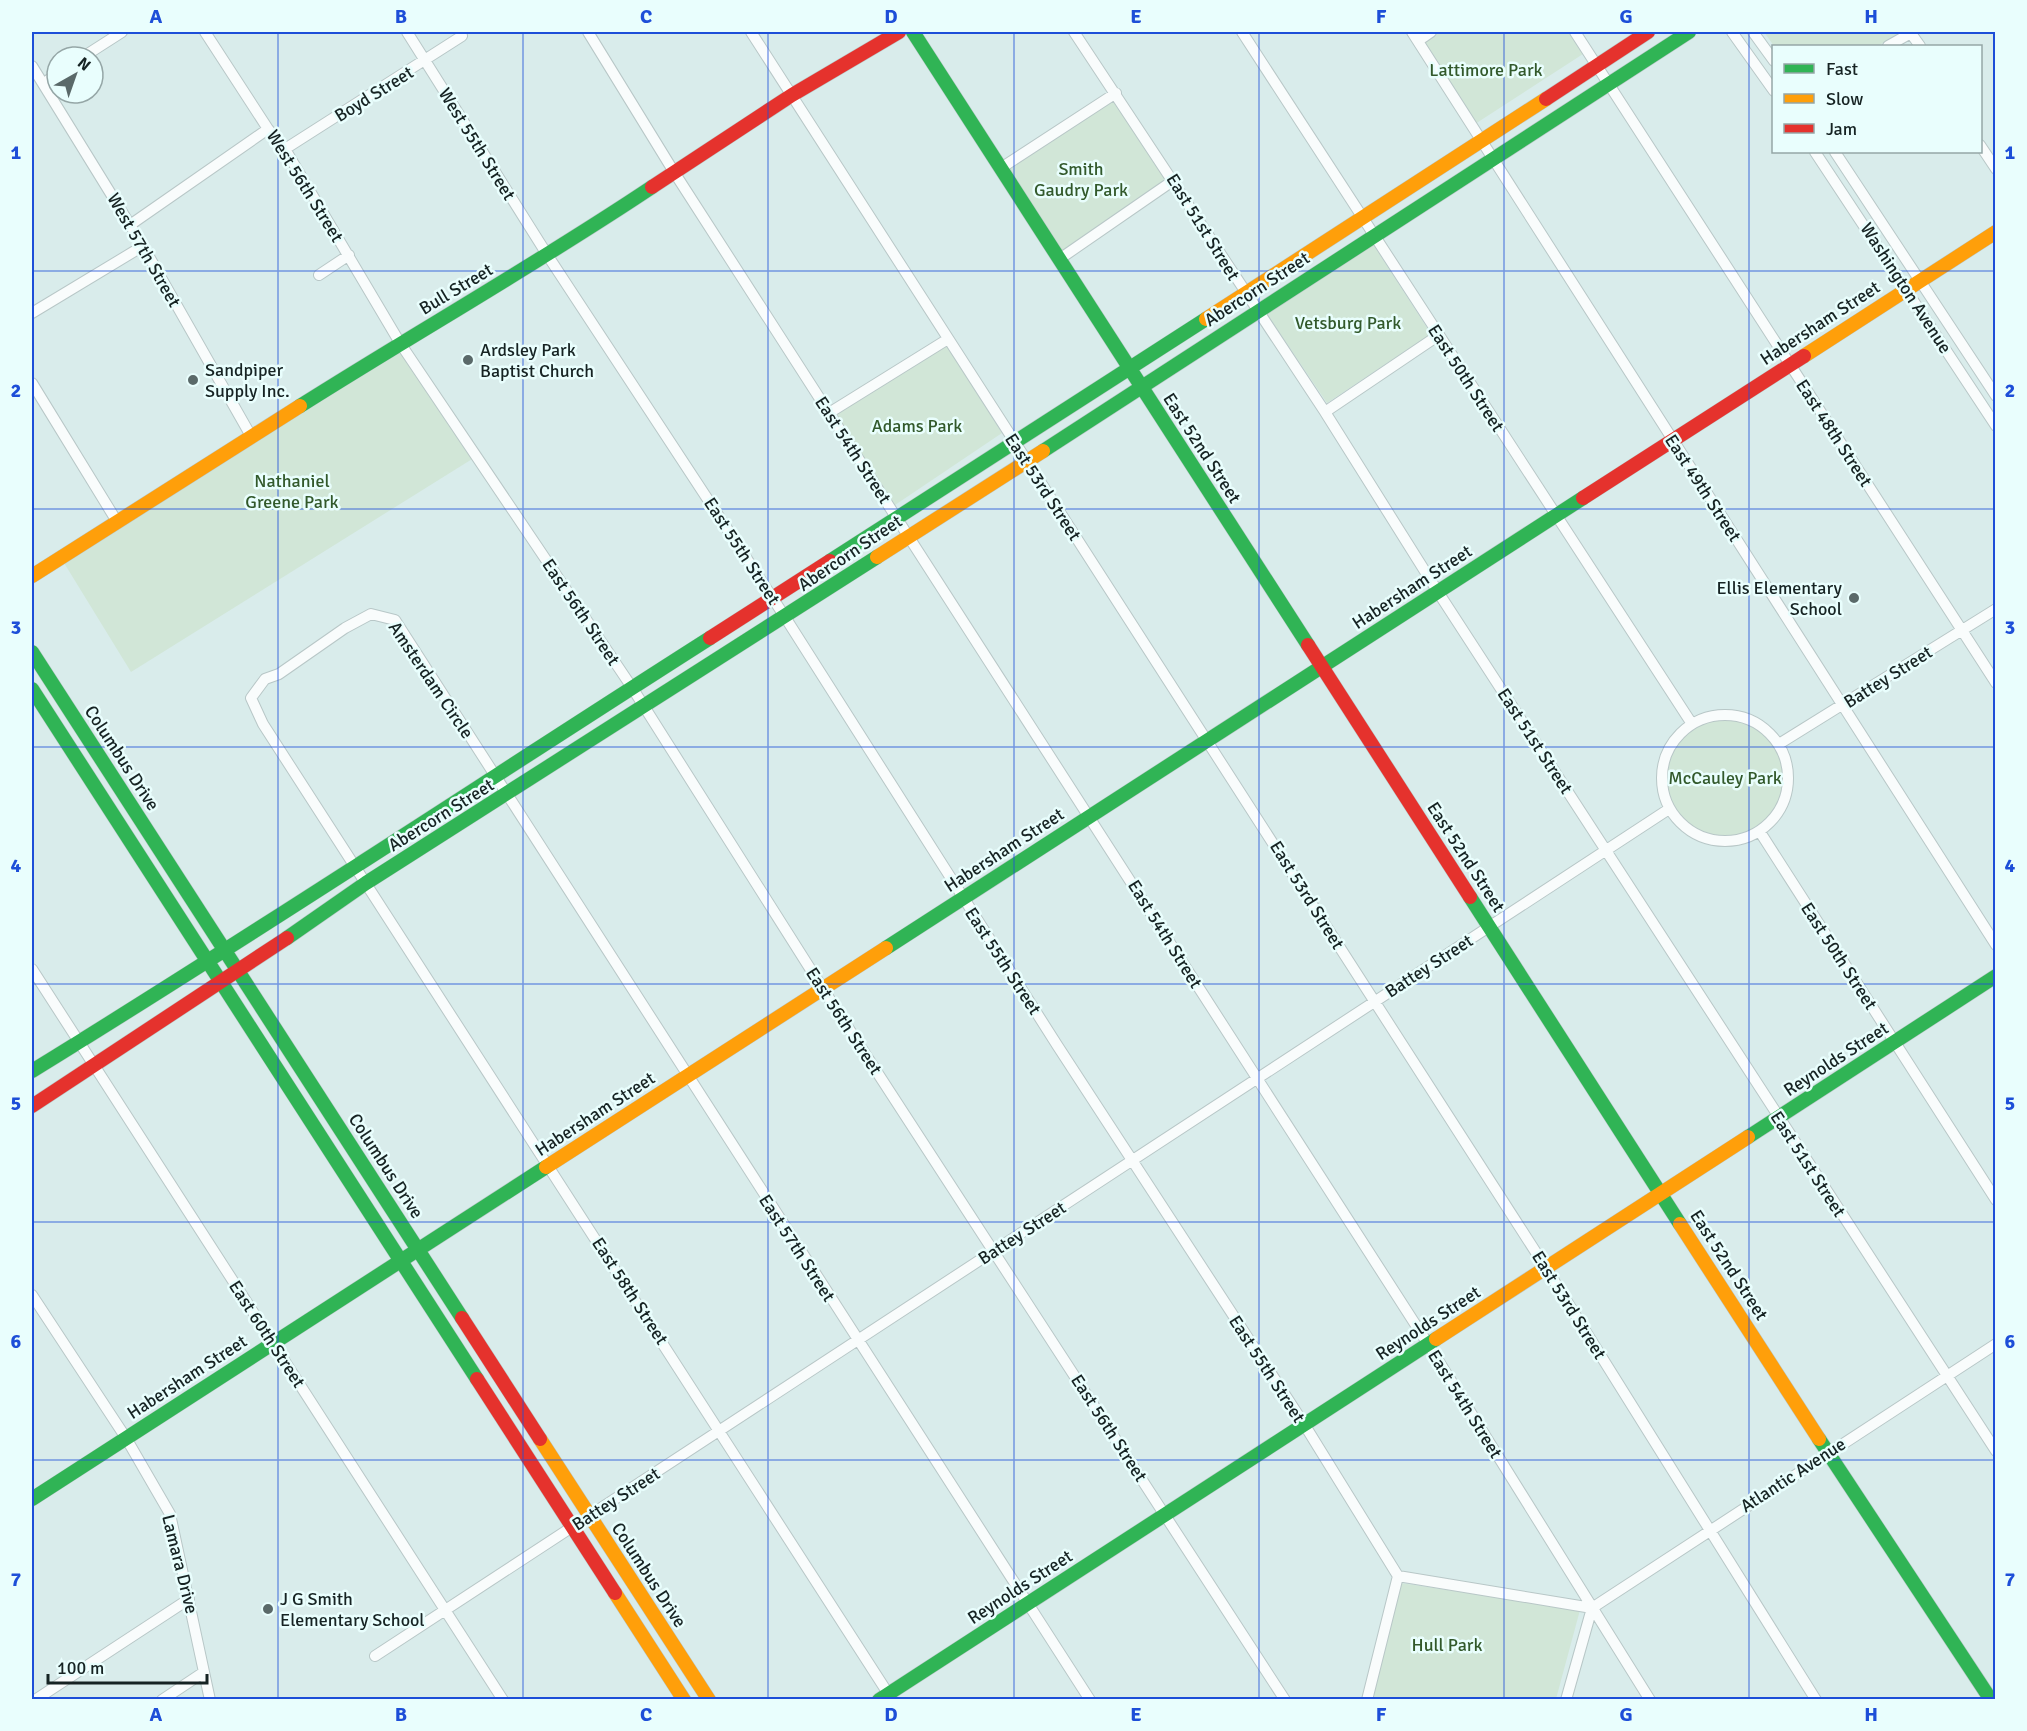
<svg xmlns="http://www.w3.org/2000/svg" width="2027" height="1731" viewBox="0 0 2027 1731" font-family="Signika,sans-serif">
<rect width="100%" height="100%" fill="#d9eceb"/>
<!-- green -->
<path fill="#d1e6d7" d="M1438,32H1569L1583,54L1475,124L1424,42Z
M1764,32H1900L1878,46H1774Z
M1116,93L1174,180L1061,258L1001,168Z
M1371,241L1431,334L1327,403L1265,311Z
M400,343L477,456L131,672L61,558Z
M946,344L1002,433L895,505L835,415Z
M1662 778a63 63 0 1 1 126 0a63 63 0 1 1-126 0Z
M1401,1583L1580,1610L1556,1699L1371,1700Z"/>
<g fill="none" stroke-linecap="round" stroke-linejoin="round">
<defs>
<path id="street" d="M205,32L268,129L285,149L400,343L633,689L823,989L1285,1700
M407,32L548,256L785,617L1057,1045L1304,1424L1398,1576
M588,32L674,172L1428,1344L1650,1700
M751,32L1546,1268L1816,1700
M1074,32L1325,412L1438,592L1996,1451
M1242,32L1692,724
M1412,32L1996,945
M1575,32L1996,683
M1732,32L1774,91
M1753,32L1774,61
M1910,32L1920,46
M1418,41L1431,32
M1888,46L1911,33
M83,57L122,32
M32,66L143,246L251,436
M44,83L57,74
M1980,145L1996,169
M285,149L462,36
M1815,152L1996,426
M1835,152L1996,396
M1001,168L1116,93
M130,225L268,129
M1061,258L1174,180
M319,275L349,255
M32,313L143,246
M32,383L116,520
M1325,412L1439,335
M829,413L948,339
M1662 778a63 63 0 1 1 126 0a63 63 0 1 1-126 0Z
M1779,744L1996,609
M1760,832L1996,1200
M32,969L503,1700
M32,1295L126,1438L170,1514L210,1700
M1398,1576L1592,1608
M375,1656L1669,809
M891,1698L263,724L251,698L265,679L279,674L345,628L371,614L395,620L1090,1700
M35,1700L189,1599
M162,1700L204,1672
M1367,1700L1398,1576
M1566,1700L1592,1608L1996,1344"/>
<path id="fast" d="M913,32L1308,645
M300,406C417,332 537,264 652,187
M1043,451L1689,32
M830,561L1206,319
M32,652L462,1318
M32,689L477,1379
M1470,897L1680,1224
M287,938L366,883L877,557
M886,948L1583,498
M32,1071C260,931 484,782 710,638
M1748,1137L1996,976
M1819,1439L1991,1700
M32,1499L546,1167
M879,1700L1436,1339"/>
<path id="slow" d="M1206,319L1546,99
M1804,356L1996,232
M877,557L1043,451
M32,576L300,406
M546,1167L886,948
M1680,1224L1819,1439
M1436,1339L1748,1137
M540,1439L709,1700
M615,1593L684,1700"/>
<path id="jam" d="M1546,99L1648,32
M652,187L792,95L899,32
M1583,498L1804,356
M710,638L830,561
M1308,645L1470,897
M32,1106L287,938
M462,1318L540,1439
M477,1379L615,1593"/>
</defs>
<!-- street casing -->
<use href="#street" stroke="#b8c7c7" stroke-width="12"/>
<!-- fast casing -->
<use href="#fast" stroke="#b8c7c7" stroke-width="15"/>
<!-- slow casing -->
<use href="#slow" stroke="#b8c7c7" stroke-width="15"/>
<!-- jam casing -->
<use href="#jam" stroke="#b8c7c7" stroke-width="15"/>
<!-- street -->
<use href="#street" stroke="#f9fcfc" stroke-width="10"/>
<!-- fast -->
<use href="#fast" stroke="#30b455" stroke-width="14"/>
<!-- slow -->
<use href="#slow" stroke="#ff9f0a" stroke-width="14"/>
<!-- jam -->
<use href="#jam" stroke="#e5322d" stroke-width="14"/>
</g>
<!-- grid -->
<path fill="none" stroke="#1d4ed8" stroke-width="1.5" stroke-opacity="0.55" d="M278,32V1700M523,32V1700M768,32V1700M1014,32V1700M1259,32V1700M1504,32V1700M1749,32V1700M32,271H1996M32,509H1996M32,747H1996M32,984H1996M32,1222H1996M32,1460H1996"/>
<!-- markers -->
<g fill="#5a6969" stroke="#e9fefd" stroke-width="2">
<circle cx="468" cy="360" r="6"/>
<circle cx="193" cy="380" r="6"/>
<circle cx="1854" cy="598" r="6"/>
<circle cx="268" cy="1609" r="6"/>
</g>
<g text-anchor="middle" stroke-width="5" stroke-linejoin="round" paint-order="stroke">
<!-- park labels -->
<g font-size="18" fill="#32592b" stroke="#e9fefd">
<text x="1486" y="76">Lattimore Park</text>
<text x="1081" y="175">Smith<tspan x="1081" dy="21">Gaudry Park</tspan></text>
<text x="1348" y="329">Vetsburg Park</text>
<text x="917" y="432">Adams Park</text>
<text x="292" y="487">Nathaniel<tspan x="292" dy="21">Greene Park</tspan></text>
<text x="1725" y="784">McCauley Park</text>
<text x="1447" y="1651">Hull Park</text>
</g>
<!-- street labels -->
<g font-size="18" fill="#162323" stroke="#e9fefd">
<text transform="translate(374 94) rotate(-32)" y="6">Boyd Street</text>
<text transform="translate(477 144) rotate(58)" y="6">West 55th Street</text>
<text transform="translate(305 186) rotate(58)" y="6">West 56th Street</text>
<text transform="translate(1203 227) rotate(58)" y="6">East 51st Street</text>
<text transform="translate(144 250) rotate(60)" y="6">West 57th Street</text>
<text transform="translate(1906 288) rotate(57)" y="6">Washington Avenue</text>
<text transform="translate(456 289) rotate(-31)" y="6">Bull Street</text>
<text transform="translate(1257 289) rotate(-33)" y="6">Abercorn Street</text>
<text transform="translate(1820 323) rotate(-33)" y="6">Habersham Street</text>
<text transform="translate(1466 378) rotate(57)" y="6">East 50th Street</text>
<text transform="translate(1834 433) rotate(57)" y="6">East 48th Street</text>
<text transform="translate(1202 448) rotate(57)" y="6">East 52nd Street</text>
<text transform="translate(853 450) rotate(57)" y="6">East 54th Street</text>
<text transform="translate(1043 487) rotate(57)" y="6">East 53rd Street</text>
<text transform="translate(1703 488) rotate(57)" y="6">East 49th Street</text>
<text transform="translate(742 551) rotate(57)" y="6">East 55th Street</text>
<text transform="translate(850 553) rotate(-34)" y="6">Abercorn Street</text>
<text transform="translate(1412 587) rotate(-33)" y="6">Habersham Street</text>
<text transform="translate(581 612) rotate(56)" y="6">East 56th Street</text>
<text transform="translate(1888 677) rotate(-32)" y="6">Battey Street</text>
<text transform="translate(431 680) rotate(56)" y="6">Amsterdam Circle</text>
<text transform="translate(1535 741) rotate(57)" y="6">East 51st Street</text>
<text transform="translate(122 758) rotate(57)" y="6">Columbus Drive</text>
<text transform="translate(441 815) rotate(-32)" y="6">Abercorn Street</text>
<text transform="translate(1004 850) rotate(-33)" y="6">Habersham Street</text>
<text transform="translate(1466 857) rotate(57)" y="6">East 52nd Street</text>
<text transform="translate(1307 895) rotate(58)" y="6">East 53rd Street</text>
<text transform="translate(1165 934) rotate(58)" y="6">East 54th Street</text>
<text transform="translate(1839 956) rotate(57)" y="6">East 50th Street</text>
<text transform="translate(1003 961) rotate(57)" y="6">East 55th Street</text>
<text transform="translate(1429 966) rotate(-33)" y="6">Battey Street</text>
<text transform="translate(844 1021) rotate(57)" y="6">East 56th Street</text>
<text transform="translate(1836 1059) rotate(-33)" y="6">Reynolds Street</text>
<text transform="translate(595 1114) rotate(-33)" y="6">Habersham Street</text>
<text transform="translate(1808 1164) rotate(57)" y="6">East 51st Street</text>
<text transform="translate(386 1166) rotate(57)" y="6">Columbus Drive</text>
<text transform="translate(1022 1233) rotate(-33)" y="6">Battey Street</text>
<text transform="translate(797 1248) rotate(57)" y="6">East 57th Street</text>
<text transform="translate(1729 1265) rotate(57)" y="6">East 52nd Street</text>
<text transform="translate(630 1291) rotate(57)" y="6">East 58th Street</text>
<text transform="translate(1569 1305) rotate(58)" y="6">East 53rd Street</text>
<text transform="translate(1428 1323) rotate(-33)" y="6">Reynolds Street</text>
<text transform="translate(267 1334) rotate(57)" y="6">East 60th Street</text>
<text transform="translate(1267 1369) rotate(57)" y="6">East 55th Street</text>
<text transform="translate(187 1377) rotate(-33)" y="6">Habersham Street</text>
<text transform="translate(1465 1404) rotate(58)" y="6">East 54th Street</text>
<text transform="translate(1109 1428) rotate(57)" y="6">East 56th Street</text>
<text transform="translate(1793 1475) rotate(-33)" y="6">Atlantic Avenue</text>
<text transform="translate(616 1499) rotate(-33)" y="6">Battey Street</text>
<text transform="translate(180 1564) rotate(76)" y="6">Lamara Drive</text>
<text transform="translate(649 1575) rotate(57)" y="6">Columbus Drive</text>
<text transform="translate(1020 1587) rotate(-33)" y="6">Reynolds Street</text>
</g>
<!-- poi labels -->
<g font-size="18" fill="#162323" stroke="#e9fefd" text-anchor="start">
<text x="480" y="356">Ardsley Park<tspan x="480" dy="21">Baptist Church</tspan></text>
<text x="205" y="376">Sandpiper<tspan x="205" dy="21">Supply Inc.</tspan></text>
<text x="1842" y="594" text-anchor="end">Ellis Elementary<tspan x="1842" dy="21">School</tspan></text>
<text x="280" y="1605">J G Smith<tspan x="280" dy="21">Elementary School</tspan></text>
</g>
</g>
<!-- border -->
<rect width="2027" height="1731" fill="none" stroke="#e9fefd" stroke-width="66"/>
<!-- legend -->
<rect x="1772" y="45" width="210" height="108" fill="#e9fefd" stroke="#95a6a6" stroke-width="1.5"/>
<rect x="1784" y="64" width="30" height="9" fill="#30b455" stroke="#95a6a6" stroke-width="1.5"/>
<text x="1826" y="75" font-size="18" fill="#162323">Fast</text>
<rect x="1784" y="94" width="30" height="9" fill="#ff9f0a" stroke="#95a6a6" stroke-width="1.5"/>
<text x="1826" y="105" font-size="18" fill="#162323">Slow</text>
<rect x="1784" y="124" width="30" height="9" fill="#e5322d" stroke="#95a6a6" stroke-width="1.5"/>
<text x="1826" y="135" font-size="18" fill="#162323">Jam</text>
<!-- north arrow -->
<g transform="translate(75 75) rotate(40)"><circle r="28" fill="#e9fefd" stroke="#95a6a6" stroke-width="1.5"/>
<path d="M0-4.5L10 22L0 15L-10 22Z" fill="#5a6969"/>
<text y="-9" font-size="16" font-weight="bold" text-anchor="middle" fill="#162323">N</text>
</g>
<!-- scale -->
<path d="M48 1674v9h159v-9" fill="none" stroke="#162323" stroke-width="3"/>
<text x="57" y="1674" font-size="18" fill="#162323" stroke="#e9fefd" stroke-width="4.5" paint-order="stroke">100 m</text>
<rect x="33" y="33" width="1961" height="1665" fill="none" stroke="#1d4ed8" stroke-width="2"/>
<g font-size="20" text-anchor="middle" font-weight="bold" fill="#1d4ed8">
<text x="156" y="23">A</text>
<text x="401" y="23">B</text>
<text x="646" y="23">C</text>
<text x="891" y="23">D</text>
<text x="1136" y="23">E</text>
<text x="1381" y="23">F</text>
<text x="1626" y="23">G</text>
<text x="1871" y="23">H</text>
<text x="16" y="159">1</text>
<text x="2010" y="159">1</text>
<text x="16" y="397">2</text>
<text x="2010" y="397">2</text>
<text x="16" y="634">3</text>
<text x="2010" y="634">3</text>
<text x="16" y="872">4</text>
<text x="2010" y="872">4</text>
<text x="16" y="1110">5</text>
<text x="2010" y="1110">5</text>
<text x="16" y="1348">6</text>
<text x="2010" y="1348">6</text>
<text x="16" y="1586">7</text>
<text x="2010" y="1586">7</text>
<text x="156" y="1721">A</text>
<text x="401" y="1721">B</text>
<text x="646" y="1721">C</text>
<text x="891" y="1721">D</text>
<text x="1136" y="1721">E</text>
<text x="1381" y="1721">F</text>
<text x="1626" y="1721">G</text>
<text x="1871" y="1721">H</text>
</g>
</svg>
